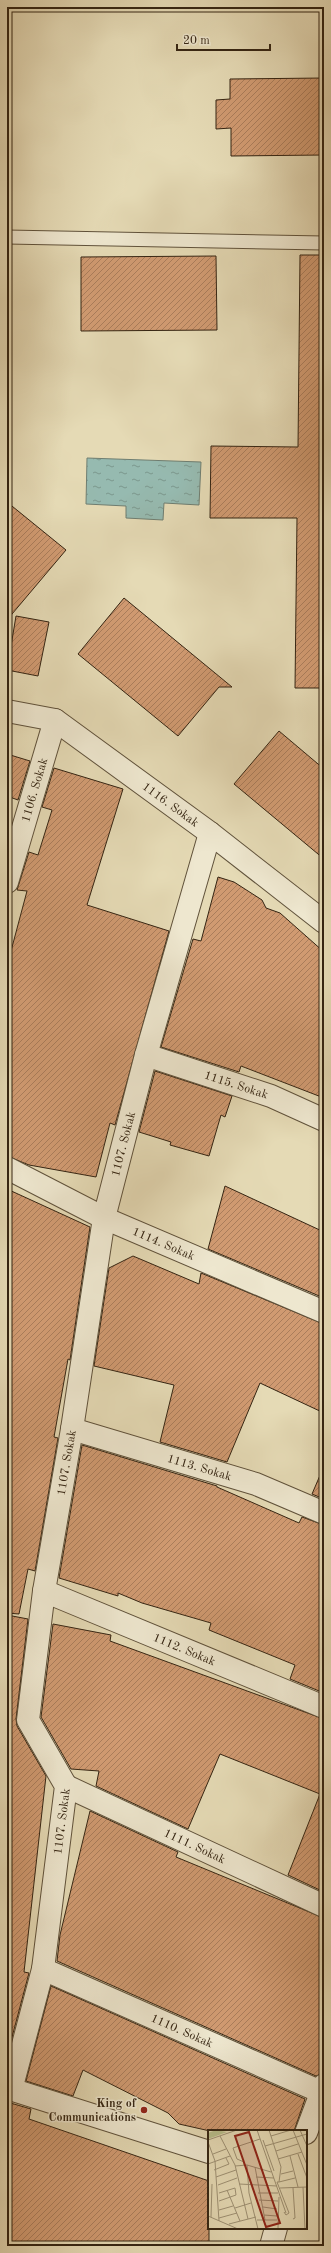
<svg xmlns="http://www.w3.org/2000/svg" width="331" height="2253" viewBox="0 0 331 2253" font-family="'Old Standard TT',serif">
<defs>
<pattern id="water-ripples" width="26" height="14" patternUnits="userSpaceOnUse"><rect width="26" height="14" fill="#96bab0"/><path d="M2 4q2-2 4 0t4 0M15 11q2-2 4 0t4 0" fill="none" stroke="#7b978e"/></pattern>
<pattern id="building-hatch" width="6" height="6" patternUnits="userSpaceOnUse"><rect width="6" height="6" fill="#d09a71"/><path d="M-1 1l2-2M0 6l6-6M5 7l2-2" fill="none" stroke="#aa7d5b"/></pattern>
</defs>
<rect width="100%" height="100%" fill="#e5dab5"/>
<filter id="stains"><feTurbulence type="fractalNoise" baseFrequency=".005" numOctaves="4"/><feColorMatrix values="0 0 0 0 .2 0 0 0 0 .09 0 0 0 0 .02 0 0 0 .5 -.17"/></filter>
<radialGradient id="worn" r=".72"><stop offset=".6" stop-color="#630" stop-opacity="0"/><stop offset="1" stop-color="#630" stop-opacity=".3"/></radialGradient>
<!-- water -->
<path fill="url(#water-ripples)" stroke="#6f7e71" d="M87,458L201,462L199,505L164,503L163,520L126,518V506L86,504Z"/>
<!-- building -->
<path fill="url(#building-hatch)" stroke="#342412" d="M324,78V155L231,156V128L216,129V100L230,99V79Z
M300,255H324V688H295L297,518H210L211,446L298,447Z
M216,256L217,330L81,331V257Z
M7,502L66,550L7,620Z
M124,598L232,687H219L178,736L78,654Z
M16,616L49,622L38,676L7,670Z
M279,731L324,769V859L234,784Z
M7,754L30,761L18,800L7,796Z
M54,768L123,789L87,905L169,931L115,1125L110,1123L96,1177L29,1165L7,1156V966L27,891L17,890L29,852L38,855L52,810L42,807Z
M218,877L234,882L262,900L266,908L280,913L324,952V1098L241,1066L239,1072L161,1047L193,939L201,941Z
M155,1071L232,1096L225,1117L221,1115L209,1156L170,1145L171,1142L139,1132Z
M225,1186L324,1232V1298L208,1249Z
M7,1189L90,1227L70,1360L68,1359L54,1437L58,1438L35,1571L28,1569L19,1614L7,1613Z
M133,1256L199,1284L201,1273L324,1324V1413L260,1383L227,1462L160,1442L174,1385L94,1366L109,1268Z
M82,1445L217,1486V1487L299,1523L302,1517L324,1525V1693L290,1679L295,1665L209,1630L211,1623L142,1603L118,1593V1596L59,1578Z
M324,1466V1499L312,1494Z
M7,1615L28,1619L16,1719L17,1726L46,1776L24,1972L29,1973L7,2056Z
M53,1624L111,1635L110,1641L324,1719V1892L288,1875L320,1794L220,1754L188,1829L96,1786L99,1771L71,1769L41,1717Z
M90,1811L178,1852L176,1857L324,1918V2073L316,2076L57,1961L60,1935Z
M51,1986L305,2099L294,2131H210L179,2124L168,2113L83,2070L73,2096L26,2081Z
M7,2102L31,2109L29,2119L209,2181V2246H7Z"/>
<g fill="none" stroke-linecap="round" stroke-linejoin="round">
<defs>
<path id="lane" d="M7,237L324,243"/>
<g id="street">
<path id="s1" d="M7,711L55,720L210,833L324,922"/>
<path id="s2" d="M7,882L55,720"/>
<path id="s3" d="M146,1055L271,1096L324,1120"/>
<path id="s4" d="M7,1168L104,1218L324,1312"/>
<path id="s5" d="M72,1429L256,1484L324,1513"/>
<path id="s6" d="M44,1591L324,1707"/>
<path id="s7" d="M66,1786L324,1906"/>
<path id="s8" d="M43,1969L321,2092"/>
<path d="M7,2088L209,2152"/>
<path id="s9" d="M11,2090L43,1969L66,1786L28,1720L44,1591L72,1429L104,1218L146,1055L210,833"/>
<path d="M306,2133L324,2085"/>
<path d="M271,2246L276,2228"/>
</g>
</defs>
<!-- lane casing -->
<use href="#lane" stroke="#60523b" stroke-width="15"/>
<!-- street casing -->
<use href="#street" stroke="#60523b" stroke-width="24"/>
<!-- lane -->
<use href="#lane" stroke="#eee7cf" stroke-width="13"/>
<!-- street -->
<use href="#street" stroke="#eee7cf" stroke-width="22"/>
</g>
<!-- markers -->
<circle fill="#8f2418" stroke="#eee7cf" stroke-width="1.5" cx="144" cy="2110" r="4"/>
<g text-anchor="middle" stroke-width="3" stroke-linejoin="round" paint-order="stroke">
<!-- street labels -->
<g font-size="12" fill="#342412" stroke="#eee7cf">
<text dy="4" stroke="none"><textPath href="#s2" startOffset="96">1106. Sokak</textPath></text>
<text dy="4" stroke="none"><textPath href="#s1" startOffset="192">1116. Sokak</textPath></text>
<text dy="4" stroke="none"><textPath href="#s3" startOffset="95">1115. Sokak</textPath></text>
<text dy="4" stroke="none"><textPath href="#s9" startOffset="970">1107. Sokak</textPath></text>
<text dy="4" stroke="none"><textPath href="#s4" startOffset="174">1114. Sokak</textPath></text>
<text dy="4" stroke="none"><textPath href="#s9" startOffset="646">1107. Sokak</textPath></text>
<text dy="4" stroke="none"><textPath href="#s5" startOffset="133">1113. Sokak</textPath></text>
<text dy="4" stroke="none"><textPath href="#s6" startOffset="152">1112. Sokak</textPath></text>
<text dy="4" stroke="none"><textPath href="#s9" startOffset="274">1107. Sokak</textPath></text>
<text dy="4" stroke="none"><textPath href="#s7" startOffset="142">1111. Sokak</textPath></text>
<text dy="4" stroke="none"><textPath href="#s8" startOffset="152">1110. Sokak</textPath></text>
</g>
<!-- poi labels -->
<g font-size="12" font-weight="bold" fill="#342412" stroke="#eee7cf" text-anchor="end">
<text x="136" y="2107">King of<tspan x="136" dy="14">Communications</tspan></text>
</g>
</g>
<!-- overview -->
<g transform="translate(208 2130)">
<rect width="99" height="99" fill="#e5dab5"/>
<path d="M8,0L19,2L0,9V3Z" fill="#b8be8b"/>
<path fill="none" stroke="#9e9174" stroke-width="1" d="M49,0L78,83M61,0L73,37L71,52H69M85,0L99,35M92,0L99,16M12,6L27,35L40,89M63,6L83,0M0,10L29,0M55,10L66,41M0,12L7,31L11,91M57,16L99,4M68,21L90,14M5,24L18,19M90,24L99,48M82,26L90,57M70,29L94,22M0,34L22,26M36,35V32L29,29L25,18L52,9M39,35L41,63L50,99M27,36L39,35L63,42M47,37L57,90M6,40L21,34L18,28M73,44L85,41M8,47L28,40M48,47L66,48M69,52L81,83L78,85L76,82M71,52L87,48M31,54L69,56M10,55L29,48M95,57L97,99M72,58L99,57M19,60L32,91M11,63L27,58L28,65L11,71M50,63H70M51,70L70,71M55,77L69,79M27,78L43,73M11,80L25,76M56,85L69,86M0,86L30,99M3,87L4,54M11,88L29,83M85,89L87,88L85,58M49,90H69M21,94L48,87M70,98L71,67M56,99H70"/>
<path fill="#8f2418" fill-opacity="0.15" stroke="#8f2418" stroke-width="2" d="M41,2L72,93L58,97L27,6Z"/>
<rect width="99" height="99" fill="none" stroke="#342412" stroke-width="2"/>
</g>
<!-- margin -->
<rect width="331" height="2253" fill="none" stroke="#e5dab5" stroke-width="24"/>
<rect x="8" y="8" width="315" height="2237" fill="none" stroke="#342412" stroke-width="2"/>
<rect x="12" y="12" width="307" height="2229" fill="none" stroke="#342412"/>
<!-- scale -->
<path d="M177 44v6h93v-6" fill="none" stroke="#342412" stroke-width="2"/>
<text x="183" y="44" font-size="12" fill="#342412" stroke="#eee7cf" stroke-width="3" paint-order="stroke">20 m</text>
<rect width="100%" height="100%" filter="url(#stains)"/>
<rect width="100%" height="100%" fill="url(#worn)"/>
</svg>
